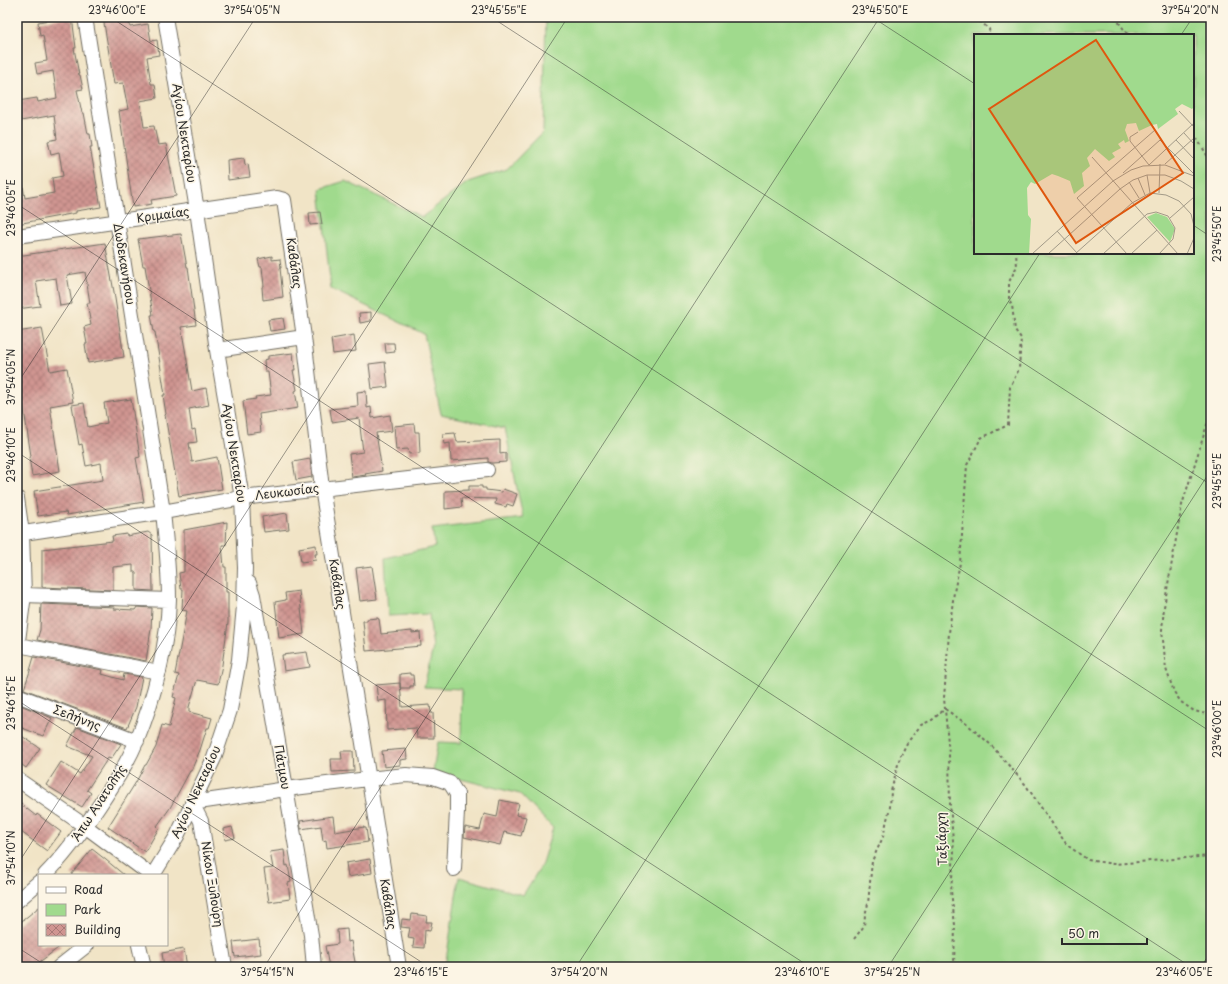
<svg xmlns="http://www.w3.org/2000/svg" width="1228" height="984" viewBox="0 0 1228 984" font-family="'Playpen Sans',sans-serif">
<defs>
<pattern id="building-cross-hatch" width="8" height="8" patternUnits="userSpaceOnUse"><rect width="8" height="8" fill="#d09591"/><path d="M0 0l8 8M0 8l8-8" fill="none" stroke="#a97a77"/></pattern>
</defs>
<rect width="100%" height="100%" fill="#fcf5e5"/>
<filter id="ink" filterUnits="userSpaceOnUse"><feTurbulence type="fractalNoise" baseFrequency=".025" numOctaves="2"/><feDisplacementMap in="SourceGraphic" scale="8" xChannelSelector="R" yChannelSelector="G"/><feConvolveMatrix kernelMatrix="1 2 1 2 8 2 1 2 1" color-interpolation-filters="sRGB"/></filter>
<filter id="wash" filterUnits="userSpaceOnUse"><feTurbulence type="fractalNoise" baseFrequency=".012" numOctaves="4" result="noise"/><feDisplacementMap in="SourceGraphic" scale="16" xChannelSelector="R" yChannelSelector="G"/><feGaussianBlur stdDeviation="0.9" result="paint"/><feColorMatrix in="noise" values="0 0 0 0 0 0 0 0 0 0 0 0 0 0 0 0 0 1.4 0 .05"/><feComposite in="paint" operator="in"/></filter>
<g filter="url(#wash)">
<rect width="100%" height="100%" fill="#f1e4c6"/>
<!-- green -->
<path fill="#a0da8d" stroke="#66825c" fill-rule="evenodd" d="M546,17H1211V967H445L459,877L523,895L541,866L553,828L520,794L433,772L438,742L461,743L462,689L424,687L433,648L429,614L388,616L385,558L435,547L432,529L523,518L505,428L441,414L424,334L331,289L320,189L345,181L422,217L468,182L507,169L543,132ZM975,35H1193V253H975Z"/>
<g id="blocks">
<!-- building -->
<path fill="url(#building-cross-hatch)" d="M66,17H72L76,48H74L79,75H80L83,89L77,90L82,113H84L88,134H90L92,147H90L101,207L76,211V213L17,224V180H22L25,198L54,193L52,178L63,176L59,152L51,154L48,141L57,139L54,115L21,121L18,101L37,98L38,102L57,98L53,71L37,74L35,63L47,61L43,35L40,36L38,22Z
M103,17H128L130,27L148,24L151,41L157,40L159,55L147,57L151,84H155L157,98L140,101L144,127L154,126L158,145L166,144L176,196L151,200L152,204L133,207L119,111L128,109L123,83L114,84Z
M244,158L245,165L248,164L250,177L228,180L227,160Z
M320,212L322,224L310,225L309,213Z
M181,234L187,267H188L196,325L181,327L185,349L192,391L206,388L209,405L189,409L192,430L195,429L197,442L189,443L192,462L217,457L222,489L179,496L165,415L166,414L163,395H165L155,332H154L151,315H153L145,266H143L138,239Z
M105,243L114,292L124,357L88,363L85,344H87L84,327L91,325L87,303H90L85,272L67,275L72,304L60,306L56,278L36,281L40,306L17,309V256Z
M272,256V260L280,259L281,268H280L283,297L263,300L262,287L264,286L262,267H260L258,259Z
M371,312V321L360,323L359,313Z
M283,318L285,329L270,331L268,320Z
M42,328L50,371L67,368L73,402L50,406L60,471L32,476L29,457L31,456L24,410L20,390L18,391L17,386V332Z
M354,335L356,351L333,354L331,339Z
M385,343H394L395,352L386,353Z
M293,353L295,370H293L297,390L295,391L298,408L259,414L261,432L247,434L243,401L256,399L255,397L271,395L268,372H265L264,360L268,359V356Z
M385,362L388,387L372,389L369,364Z
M366,391L367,408L371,407L372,418L390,415L392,431L376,433L382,471L365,474L366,475L352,477L349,454L363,452L359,418L332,422L330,409L358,406L357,392Z
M131,399L140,457L136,458L144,502L67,515L66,512L38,516L34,491L103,480L101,463L86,466L82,444L79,445L72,405L84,403L88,427L107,423L104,403Z
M414,424L415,432H419L420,453L409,454L408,449L396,450L394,426Z
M455,433L457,442L500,440V454L506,453V462L492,463L488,462V458L451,461L450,443L444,444L443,434Z
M310,459L312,477L296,480L293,462Z
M469,486H482V488H486V490L502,492L503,489L517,494L513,506L507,504L506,507L495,504L496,499L461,498L462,507L445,509V491L469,490Z
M287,513L289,529L264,532L262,517Z
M227,522L226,545H222L224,567H226V592H228V623L222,665L218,684L197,680L189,707V712L212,718L209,728H207L200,750L191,771H190L170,808L157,826L159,828L145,852L108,827L136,782L145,765H146L156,747L162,725L169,727L176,698L173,697L179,675L175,674L187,611L182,610L183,589H181L179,573L184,572V530Z
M148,532L152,535L153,591L136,590V572H133V565L113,567V590L42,587V549L113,541L112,536L127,534V536Z
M316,545L317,554H315L316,560L301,562L299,548Z
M372,566L377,599L360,601L356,568Z
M299,591L304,634L279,638L275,602L286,600L285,593Z
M41,604L115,607L114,609L135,610L137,607L152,608L151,629L146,661L37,640L40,630Z
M378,618V619H379L381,634L412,631V633L420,632L421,646L366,651L363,621H367V619Z
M307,652L310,667L284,671L282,655Z
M34,657L103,670L102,674L123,680L124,674L142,677L136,707L127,728L24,689L29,674Z
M410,673V675H413L414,686H410V688H400V674Z
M400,683L402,707L430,705L431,713H433L434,738H417L416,728L387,730L386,700L378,701L376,685Z
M18,704L52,718L43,736L17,726Z
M77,727L121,744L111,759L108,758L87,790L91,793L82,807L46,785L61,762L80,774L92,756L67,746Z
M17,733L40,748L26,768L17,761Z
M406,749L407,759L400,760V765L384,767L382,751Z
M341,751H353L354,771L332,772L331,759H342Z
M500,800L519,804L516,815L526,817L521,836L504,832L500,845L464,837L465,827L480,830L484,814L497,817Z
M17,801L36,816L37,814L61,832L47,851L17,829Z
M333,816L335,832L364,827V828H366L368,842L327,848L326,840L323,841L321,826L301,829L300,821Z
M232,827L235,838L225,840L223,829Z
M92,849L106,860L124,875H71Z
M284,850L286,866L288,865L291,882L288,883L290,899L269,902L264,869L273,868L270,852Z
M370,859L372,873L348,877L346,863Z
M39,907V945H62L33,967H17V925Z
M412,914L427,916L426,922H432L430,931L425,930L424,948L413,947L414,939L408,938L410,928L401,927L402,919L411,920Z
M347,929L348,942L351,941L356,967H329L325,946L338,944L337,930Z
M259,939L261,954L235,957L233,942Z
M184,949L187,967H164L162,953Z"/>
</g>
</g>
<g filter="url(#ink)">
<use href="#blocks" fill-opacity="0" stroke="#706c61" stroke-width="1"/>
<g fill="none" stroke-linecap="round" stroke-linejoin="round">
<defs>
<path id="minor" d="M17,236L277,198L284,200L304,337L322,488L399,967
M217,350L304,337
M17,498L22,533L24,595L17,648
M17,534L163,512L242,498L487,470
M249,583L253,595L311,935L314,967
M24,595L169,600
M18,645L159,672
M17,695L137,741
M17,779L85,826L151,875
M45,875C66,854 83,830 99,806C113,785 127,764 137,740C154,699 168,644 169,599C169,570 166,541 163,512L85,17
M153,875L177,836L214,758L230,710L239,660L244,606L245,568L242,498L217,350L197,210L165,17
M17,901L39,882
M139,945L144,967
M59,967L87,945
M225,967L201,821L192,803L286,789L368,779L406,775L433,777L450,783L457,794V811L454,869"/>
</defs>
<!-- minor casing -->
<use href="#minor" stroke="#706c61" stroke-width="16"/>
<!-- path -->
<path stroke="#706c61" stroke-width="2" stroke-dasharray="3 3" stroke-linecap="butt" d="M975,17L989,29L990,35
M1115,17L1128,35
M1193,133L1206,153L1211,165
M1211,412L1182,505L1164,607L1162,630L1166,669L1174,692L1181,702L1194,711L1211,715
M854,939L864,926L865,915L868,904L872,861L883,837L890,807L891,791L900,757L907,743L921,725L932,720L945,709L968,725L990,744L1025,784L1067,845L1088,860L1113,864L1211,856
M954,967L955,925L951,891L954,852L950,805L949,754L944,698L949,633L954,592L960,563L967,465L981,438L1008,425L1010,387L1019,369L1021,338L1015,330L1012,305L1009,301V282L1017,266L1016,253"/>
<!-- minor -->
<use href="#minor" stroke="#fff" stroke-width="14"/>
</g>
</g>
<!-- ticks -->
<path fill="none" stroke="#2b2b2b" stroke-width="1" stroke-opacity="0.45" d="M110,17L1211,732M491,17L1211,485M872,17L975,84M1181,35L1193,17M17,204L1191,967M1193,225L1211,237M17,384L256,17M17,452L810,967M17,700L429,967M17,865L568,17M17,947L48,967M264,967L880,17M576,967L1040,253M888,967L1211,470M1201,967L1211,951"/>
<g text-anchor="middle" stroke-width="3" stroke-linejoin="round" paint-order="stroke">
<!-- street labels -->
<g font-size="12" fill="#2b2b2b" stroke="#fcf5e5">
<text transform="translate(184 133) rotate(81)" y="4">Αγίου Νεκταρίου</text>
<text transform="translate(163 215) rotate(-8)" y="4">Κριμαίας</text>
<text transform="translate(294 263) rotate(82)" y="4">Καβάλας</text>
<text transform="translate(124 264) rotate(81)" y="4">Δωδεκανήσου</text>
<text transform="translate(234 453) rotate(81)" y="4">Αγίου Νεκταρίου</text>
<text transform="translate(287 492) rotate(-7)" y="4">Λευκωσίας</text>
<text transform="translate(337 584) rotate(81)" y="4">Καβάλας</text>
<text transform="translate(77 718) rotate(21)" y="4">Σελήνης</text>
<text transform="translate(282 767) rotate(80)" y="4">Πάτμου</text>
<text transform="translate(196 792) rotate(-65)" y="4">Αγίου Νεκταρίου</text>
<text transform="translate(99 803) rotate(-57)" y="4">Άπω Ανατολής</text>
<text transform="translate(942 839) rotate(-92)" y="4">Ταξιάρχη</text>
<text transform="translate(212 884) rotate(81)" y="4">Νίκου Ξυλούρη</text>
<text transform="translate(388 904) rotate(81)" y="4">Καβάλας</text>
</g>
</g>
<!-- overview -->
<g transform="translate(974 34)">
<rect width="220" height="220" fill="#f1e4c6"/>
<path d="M0,0H220V73L218,75L208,70L201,75L204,80L184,95L183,90L178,91L165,97L162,89L153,90L151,96L155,107L151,109L150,106L144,110L147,114L138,119L141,123L135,127L121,115L113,124L116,132L108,139L110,152L100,160L96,147L84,142L78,140L61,150L57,148L53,154L54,181L57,185L55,220H0Z" fill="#a0da8d"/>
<path d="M182,179L193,183L201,195L196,208L173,183Z" fill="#a0da8d"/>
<path fill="none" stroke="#a29a88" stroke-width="1" d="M205,77L220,93M164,98L156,103V107L175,131L220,89M210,99L220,110M202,106L220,125M118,123L204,220M191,130L220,104M149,139L186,106L220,140M173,141L176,159M164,144L171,161M155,148L165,164M185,159L186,130M196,184L220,163M83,197L103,219M58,220L139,147L157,136L169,132L191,131L220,142M74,220L146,155L159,146L173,141H191L207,147L220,155M101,220L158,169L176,159L192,161L205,167L217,180L220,192M129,220L173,180L182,178L194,182L201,194L199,205L185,220M153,220L103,164L181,96M157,220L183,196M213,220L220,204"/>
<path fill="#df570e" fill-opacity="0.15" stroke="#df570e" stroke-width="2" d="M122,6L209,139L102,209L15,75Z"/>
<rect width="220" height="220" fill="none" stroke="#2b2b2b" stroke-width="2"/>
</g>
<!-- margin -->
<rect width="1228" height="984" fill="none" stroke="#fcf5e5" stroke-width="44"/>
<!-- legend -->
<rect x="38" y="874" width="130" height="72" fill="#fcf5e5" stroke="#a8a49b"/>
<rect x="46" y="887" width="20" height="6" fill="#ffffff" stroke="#a8a49b"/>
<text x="74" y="894" font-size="12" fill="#2b2b2b">Road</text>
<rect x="46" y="904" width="20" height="12" fill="#a0da8d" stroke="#a8a49b"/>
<text x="74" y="914" font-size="12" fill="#2b2b2b">Park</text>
<rect x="46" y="924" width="20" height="12" fill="url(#building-cross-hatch)" stroke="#a8a49b"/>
<text x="74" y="934" font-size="12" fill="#2b2b2b">Building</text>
<!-- scale -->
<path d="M1062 938v6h85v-6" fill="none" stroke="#2b2b2b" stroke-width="2"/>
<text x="1068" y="938" font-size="12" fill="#2b2b2b" stroke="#fcf5e5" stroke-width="3" paint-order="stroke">50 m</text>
<rect x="22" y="22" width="1184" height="940" fill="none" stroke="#2b2b2b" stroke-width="1.5"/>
<g font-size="10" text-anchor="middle" fill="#2b2b2b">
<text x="117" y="14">23°46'00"E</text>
<text x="252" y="14">37°54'05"N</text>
<text x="499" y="14">23°45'55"E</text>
<text x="880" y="14">23°45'50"E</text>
<text x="1190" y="14">37°54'20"N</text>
<text transform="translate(11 208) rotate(-90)" y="4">23°46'05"E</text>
<text transform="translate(1217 234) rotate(-90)" y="4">23°45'50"E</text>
<text transform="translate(11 377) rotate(-90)" y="4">37°54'05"N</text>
<text transform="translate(11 455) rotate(-90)" y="4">23°46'10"E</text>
<text transform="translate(1217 481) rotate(-90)" y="4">23°45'55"E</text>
<text transform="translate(11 703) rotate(-90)" y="4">23°46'15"E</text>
<text transform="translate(1217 729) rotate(-90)" y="4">23°46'00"E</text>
<text transform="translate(11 858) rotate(-90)" y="4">37°54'10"N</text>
<text x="267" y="976">37°54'15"N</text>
<text x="421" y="976">23°46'15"E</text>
<text x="579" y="976">37°54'20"N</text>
<text x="802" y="976">23°46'10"E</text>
<text x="892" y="976">37°54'25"N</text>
<text x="1184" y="976">23°46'05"E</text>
</g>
</svg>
